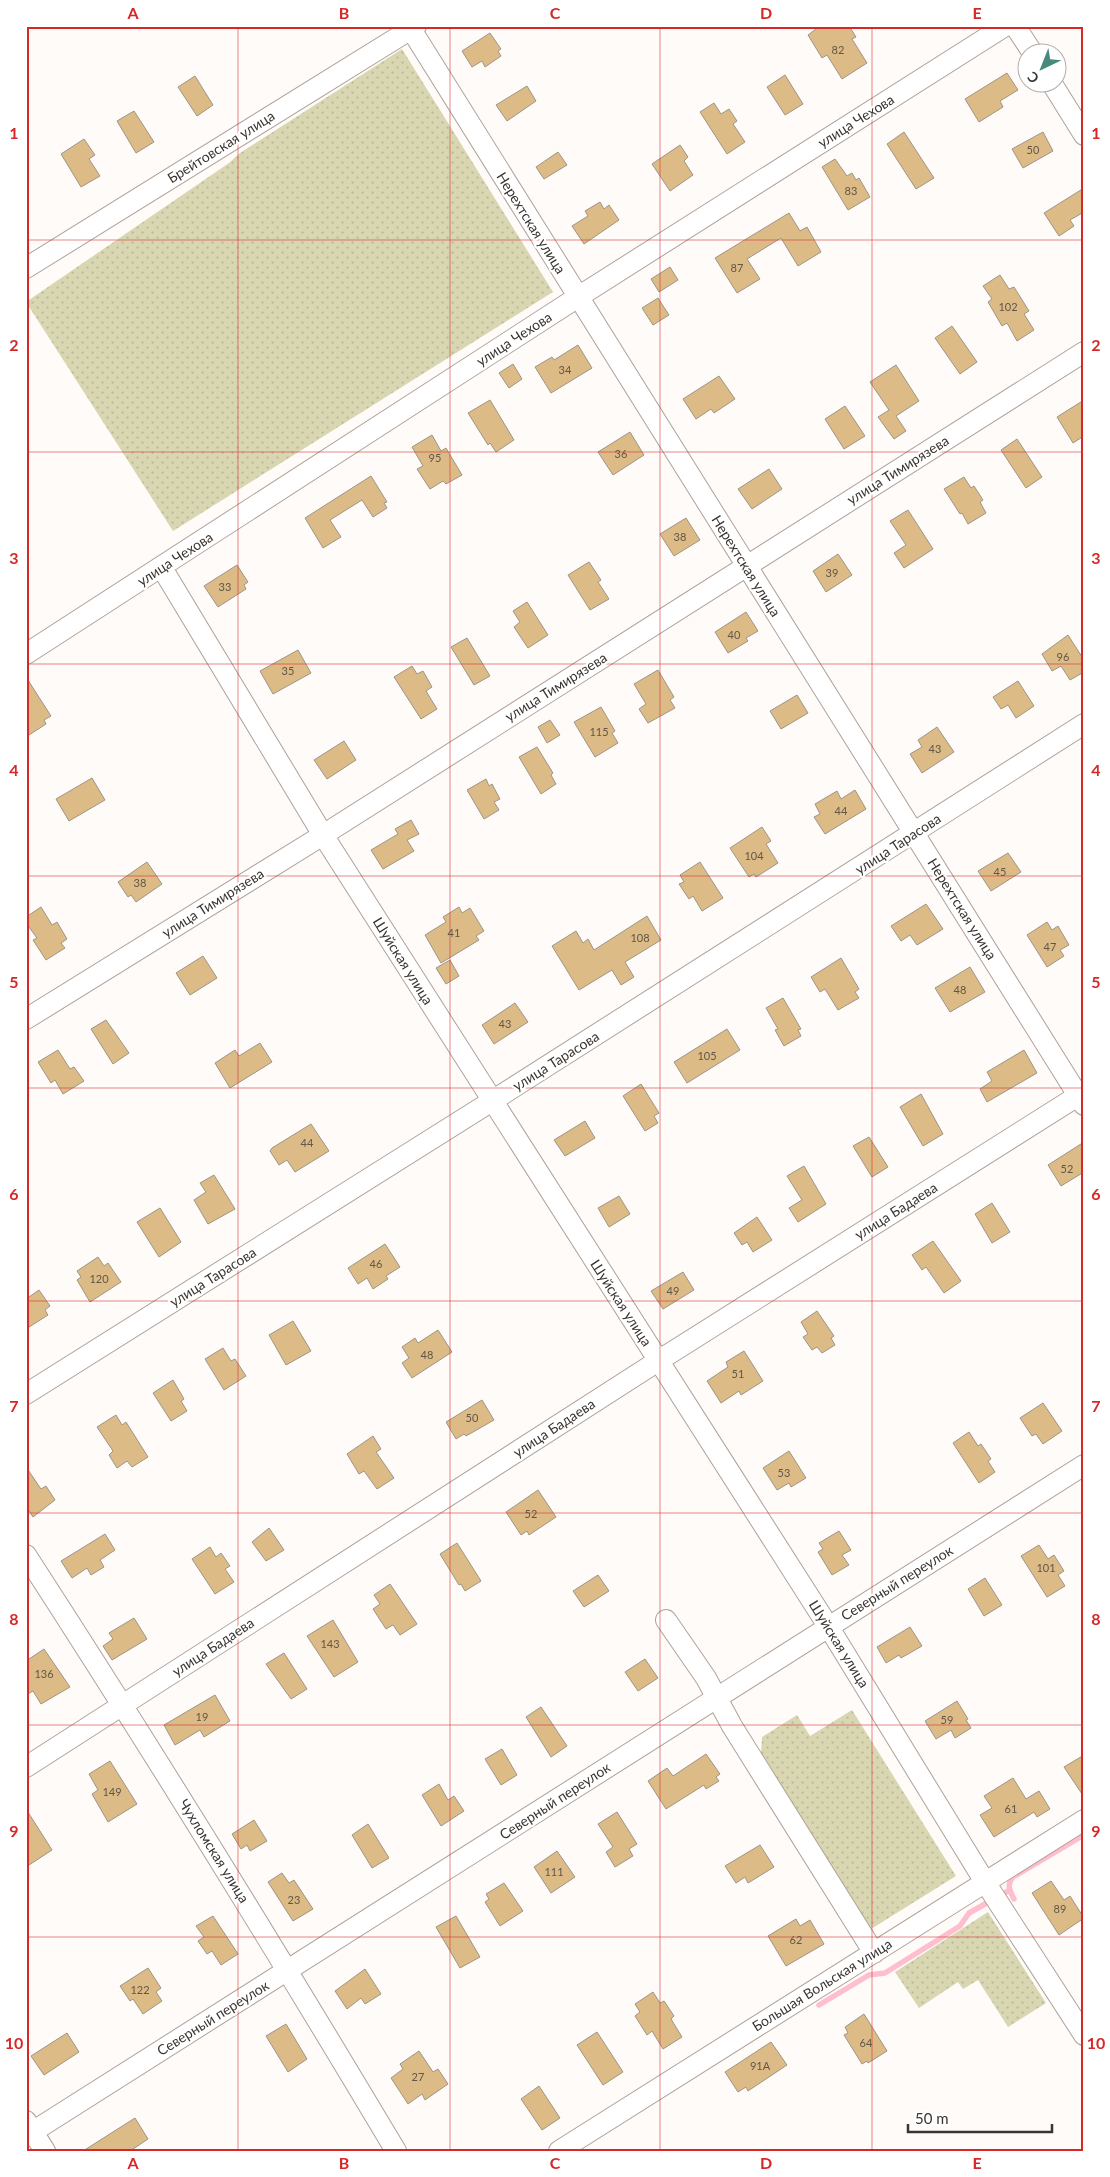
<svg xmlns="http://www.w3.org/2000/svg" width="1110" height="2177" viewBox="0 0 1110 2177" font-family="Lato,sans-serif">
<defs>
<pattern id="park-dots" width="8" height="8" patternUnits="userSpaceOnUse" patternTransform="scale(1.25)"><rect width="8" height="8" fill="#d9d6b2"/><path d="M2 2h.1M6 6h.1" fill="none" stroke="#bbb89a" stroke-width="1.8" stroke-linecap="round"/></pattern>
</defs>
<rect width="100%" height="100%" fill="#fefbf9"/>
<!-- park -->
<path fill="url(#park-dots)" d="M402,49L553,292L173,531L26,302L229,163L240,153Z
M852,1710L956,1876L871,1929L761,1753L762,1737L797,1715L810,1736Z
M988,1912L1046,2003L1008,2027L978,1980L963,1989L958,1982L919,2008L895,1972Z"/>
<g fill="none" stroke-linecap="round" stroke-linejoin="round">
<!-- stream -->
<path stroke="#ffbece" stroke-width="5.5" d="M1014,1899C1010,1891 1006,1885 1013,1877L1084,1835
M819,2005L869,1975L885,1973L960,1926L969,1913L1010,1890"/>
</g>
<!-- building -->
<path fill="#dcbb87" stroke="#9e9587" d="M820,26H849L856,37L852,39L867,63L842,79L827,55L822,58L808,35Z
M490,33L501,49L498,51L501,56L485,67L482,61L472,67L462,51Z
M1007,73L1018,90L1000,101L1003,107L979,122L965,99Z
M785,75L803,104L785,115L767,87Z
M195,76L213,105L197,116L178,87Z
M527,86L536,101L507,121L496,105Z
M714,103L721,114L729,109L737,121L733,124L745,142L727,154L700,112Z
M134,111L154,142L136,153L117,121Z
M904,132L934,178L916,189L887,144Z
M1043,132L1053,151L1023,168L1012,149Z
M84,139L95,155L89,159L100,176L81,187L61,154Z
M680,145L688,157L684,161L693,175L670,191L652,164Z
M558,152L567,165L544,179L536,167Z
M835,159L847,176L852,173L856,180L859,178L870,197L848,210L822,167Z
M1084,188V212L1070,220L1074,226L1059,236L1044,213Z
M600,202L604,209L609,205L619,220L584,244L572,226L588,216L585,211Z
M789,213L800,231L807,227L821,252L798,266L781,238L747,259L760,279L737,293L715,258Z
M670,267L678,280L659,292L651,279Z
M1000,275L1009,289L1014,287L1029,311L1024,314L1034,330L1017,341L1007,323L1002,326L988,302L992,299L983,286Z
M658,298L669,315L653,325L642,308Z
M952,326L977,362L960,374L935,338Z
M578,345L592,368L551,393L535,367L552,357L554,360Z
M513,364L522,379L509,388L499,373Z
M896,365L919,401L896,416L906,431L894,439L878,417L889,410L870,382Z
M719,376L735,399L714,413L711,409L696,419L683,399Z
M490,400L514,440L496,452L490,443L488,445L468,413Z
M1084,400V436L1073,443L1057,417Z
M845,406L865,436L844,449L825,419Z
M630,432L644,455L613,475L598,452Z
M432,435L441,451L446,448L462,475L446,484L443,481L430,489L417,469L423,466L412,447Z
M1017,439L1042,477L1026,488L1001,450Z
M769,469L782,489L752,509L738,489Z
M371,476L387,502L384,503L387,508L373,517L362,500L330,520L341,537L323,548L305,518Z
M964,477L971,488L974,486L983,500L980,502L986,513L968,524L962,513L960,514L944,489Z
M908,510L933,549L904,568L894,553L906,545L890,521Z
M686,518L700,540L674,556L660,534Z
M838,554L852,575L826,592L813,571Z
M589,562L601,580L598,582L609,599L590,610L568,575Z
M237,565L248,582L244,585L246,589L218,607L204,586Z
M527,602L548,635L528,648L514,627L520,622L513,611Z
M746,612L758,631L746,638L748,641L728,653L715,632Z
M1068,635L1084,660V672L1070,680L1061,666L1052,671L1042,654Z
M467,638L490,676L474,685L451,647Z
M298,650L311,673L273,694L260,671Z
M412,666L417,674L423,671L432,687L426,691L437,709L421,719L394,677Z
M658,670L674,697L670,700L675,708L648,723L639,709L646,704L634,684Z
M26,677L51,716L44,720L46,724L26,737Z
M1018,681L1034,706L1016,718L1008,705L1001,709L993,697Z
M797,695L808,713L781,729L770,711Z
M601,707L615,731L612,733L618,743L595,757L574,722Z
M550,720L560,735L547,743L538,727Z
M937,727L954,752L922,773L910,754L922,747L918,740Z
M344,741L356,760L327,779L314,760Z
M537,747L553,773L551,775L556,784L541,794L519,757Z
M92,778L105,800L69,821L56,799Z
M486,779L489,786L492,784L500,799L494,802L499,810L484,819L467,790Z
M855,790L866,809L825,834L814,817L820,814L815,804L837,791L841,799Z
M411,820L419,834L407,840L414,851L383,869L371,850L398,834L395,829Z
M762,827L771,841L766,844L778,863L756,877L754,874L749,877L730,848Z
M1008,853L1021,872L991,891L978,871Z
M147,862L162,884L136,902L131,895L128,897L118,882Z
M700,862L723,898L702,911L693,896L689,899L679,884L684,882L680,875Z
M926,904L943,929L917,945L910,935L901,941L891,926Z
M41,907L52,925L57,922L67,939L61,943L65,948L46,960L33,940L37,938L26,923V917Z
M459,907L462,913L470,908L484,931L476,936L479,940L441,963L425,935L446,922L443,917Z
M647,916L661,940L625,962L634,977L621,985L612,970L579,990L552,946L576,931L583,943L588,939L594,950Z
M1047,922L1052,930L1058,926L1069,945L1060,950L1064,956L1047,967L1027,935Z
M203,956L217,978L190,995L176,973Z
M841,958L859,989L855,992L859,998L838,1010L825,989L820,992L811,977Z
M450,960L459,976L446,984L436,968Z
M970,967L985,992L950,1012L935,988Z
M783,998L801,1029L798,1030L801,1036L784,1046L775,1030L778,1029L766,1008Z
M515,1003L528,1022L494,1044L482,1025Z
M106,1020L129,1053L113,1064L91,1029Z
M727,1029L740,1050L687,1083L674,1062Z
M260,1043L272,1062L230,1088L215,1063L235,1050L239,1056Z
M58,1050L70,1069L74,1067L84,1081L63,1094L55,1080L51,1083L38,1062Z
M1024,1050L1037,1073L987,1102L980,1089L992,1081L987,1072Z
M641,1084L659,1113L654,1116L658,1123L645,1131L623,1096Z
M921,1094L943,1134L923,1146L900,1107Z
M585,1121L595,1138L565,1156L554,1140Z
M311,1124L329,1151L295,1172L287,1160L279,1165L270,1151L272,1148Z
M869,1137L888,1167L872,1177L853,1146Z
M1084,1142V1172L1061,1186L1048,1165Z
M804,1166L826,1204L798,1222L789,1208L802,1200L787,1176Z
M214,1175L235,1209L208,1224L194,1200L206,1192L200,1183Z
M619,1196L630,1214L609,1227L598,1208Z
M992,1203L1010,1232L992,1243L975,1214Z
M160,1208L181,1242L159,1257L137,1222Z
M757,1217L772,1240L753,1252L747,1242L742,1245L734,1233Z
M933,1241L961,1281L944,1293L926,1267L922,1270L912,1255Z
M385,1244L400,1267L386,1276L388,1279L373,1289L367,1278L358,1284L348,1268Z
M98,1257L104,1266L108,1263L121,1282L90,1302L77,1280L81,1277L77,1271Z
M683,1272L694,1290L663,1309L651,1291Z
M39,1290L50,1306L45,1310L48,1315L26,1329V1299Z
M817,1311L834,1336L831,1338L835,1345L822,1353L817,1347L812,1350L803,1337L808,1334L801,1322Z
M293,1321L311,1351L286,1365L269,1335Z
M438,1330L452,1352L412,1378L402,1363L409,1358L402,1347L415,1338L418,1343Z
M223,1348L231,1361L235,1359L246,1376L224,1390L205,1359Z
M744,1351L763,1381L741,1395L739,1391L721,1403L707,1381L728,1367L726,1362Z
M173,1380L184,1399L181,1401L187,1411L171,1421L153,1393Z
M482,1400L494,1420L466,1436L464,1434L456,1439L446,1422Z
M1043,1403L1062,1431L1043,1444L1036,1434L1032,1436L1020,1418Z
M116,1415L122,1425L126,1422L148,1457L132,1467L127,1461L117,1468L109,1455L113,1451L97,1427Z
M969,1432L978,1446L981,1444L991,1459L988,1461L995,1472L979,1483L953,1443Z
M373,1436L381,1449L376,1452L394,1478L377,1489L364,1471L359,1474L347,1454Z
M789,1451L806,1478L791,1487L789,1483L777,1490L763,1468Z
M26,1467L41,1489L46,1486L55,1500L33,1517L26,1506Z
M538,1490L556,1517L529,1535L527,1531L521,1535L506,1512Z
M269,1528L284,1550L266,1561L252,1542Z
M839,1531L851,1550L842,1555L849,1565L832,1575L818,1552L823,1549L819,1543Z
M105,1534L115,1550L100,1560L104,1567L91,1575L87,1568L72,1578L61,1561Z
M457,1543L481,1581L465,1591L461,1584L459,1585L440,1554Z
M1039,1545L1048,1559L1054,1555L1064,1571L1058,1575L1065,1586L1047,1597L1021,1556Z
M210,1547L216,1557L221,1553L230,1566L225,1569L234,1582L215,1594L192,1559Z
M598,1575L609,1591L584,1607L573,1591Z
M985,1578L1002,1605L984,1616L968,1589Z
M390,1584L417,1624L400,1635L393,1625L386,1629L373,1609L380,1604L374,1595Z
M134,1618L147,1639L112,1660L103,1646L113,1639L109,1633Z
M333,1620L358,1662L334,1677L307,1636Z
M910,1627L922,1646L901,1658L899,1655L886,1663L877,1647Z
M44,1649L70,1687L41,1704L33,1691L26,1695V1661Z
M284,1653L307,1689L291,1699L266,1664Z
M645,1659L658,1678L638,1691L625,1672Z
M215,1695L230,1721L204,1737L200,1730L175,1745L164,1725Z
M957,1701L968,1719L966,1720L971,1728L955,1738L951,1730L936,1739L925,1721Z
M541,1707L567,1746L551,1757L526,1717Z
M502,1749L517,1775L501,1785L485,1759Z
M706,1754L720,1774L716,1777L719,1781L706,1789L704,1785L666,1809L648,1781L667,1768L673,1776Z
M1084,1755V1797L1064,1767Z
M110,1761L137,1804L108,1822L92,1794L98,1790L89,1774Z
M1013,1778L1026,1799L1039,1791L1050,1809L1037,1817L1034,1812L994,1837L980,1815L992,1808L984,1796Z
M439,1784L448,1800L454,1796L464,1811L441,1826L422,1795Z
M26,1809L52,1850L26,1867Z
M617,1812L637,1844L629,1849L633,1856L615,1867L606,1852L613,1847L598,1824Z
M254,1820L267,1841L250,1851L247,1845L241,1849L232,1834Z
M368,1824L389,1858L372,1868L352,1835Z
M760,1845L774,1867L748,1883L745,1877L736,1883L725,1866Z
M557,1851L575,1877L551,1893L534,1867Z
M282,1873L289,1883L294,1880L313,1909L293,1921L268,1882Z
M1051,1881L1064,1900L1070,1896L1084,1918L1059,1935L1032,1893Z
M504,1883L523,1911L500,1926L485,1902L489,1899L486,1894Z
M213,1916L238,1954L221,1965L212,1951L207,1954L198,1941L204,1937L196,1926Z
M456,1916L480,1957L460,1968L436,1927Z
M796,1919L800,1926L810,1920L824,1944L786,1966L768,1936Z
M148,1968L161,1988L156,1992L162,2001L143,2014L133,1999L130,2001L120,1986Z
M365,1969L381,1994L365,2004L361,1998L347,2009L335,1991Z
M653,1992L660,2003L664,2001L674,2016L671,2019L682,2037L663,2049L652,2031L647,2035L635,2016L640,2012L635,2004Z
M864,2014L887,2051L868,2063L867,2061L862,2064L844,2035L848,2033L845,2027Z
M286,2024L307,2059L288,2072L266,2036Z
M597,2032L623,2072L603,2085L577,2045Z
M67,2033L79,2052L44,2075L31,2056Z
M771,2042L787,2065L748,2091L746,2087L738,2092L725,2072Z
M419,2051L433,2072L438,2069L448,2084L425,2100L422,2094L408,2104L391,2078L403,2069L400,2064Z
M539,2086L560,2118L542,2130L521,2099Z
M135,2118L148,2139L130,2151H83Z"/>
<g fill="none" stroke-linecap="round" stroke-linejoin="round">
<defs>
<path id="minor" d="M409,26L1084,1105
M1015,26L1032,52
M1051,82L1084,135
M26,268L416,26
M162,568L323,835L828,1626L985,1882L1084,2035
M26,654L578,297L1005,26
M26,1019L323,835L1084,352
M26,1394L492,1101L1084,724
M26,1555C153,1751 276,1950 396,2151
M666,1620L706,1678L732,1726L874,1953
M26,1767L658,1361L1084,1092
M26,2121L45,2151
M26,2136L1084,1465
M559,2151L1084,1820"/>
</defs>
<!-- minor casing -->
<use href="#minor" stroke="#b1a198" stroke-width="22"/>
<!-- minor -->
<use href="#minor" stroke="#fff" stroke-width="20"/>
</g>
<!-- grid -->
<path fill="none" stroke="#d62828" stroke-width="1" stroke-opacity="0.55" d="M238,26V2151M450,26V2151M660,26V2151M872,26V2151M26,240H1084M26,452H1084M26,664H1084M26,876H1084M26,1088H1084M26,1301H1084M26,1513H1084M26,1725H1084M26,1937H1084"/>
<g text-anchor="middle" stroke-width="4.5" stroke-linejoin="round" paint-order="stroke">
<!-- number labels -->
<g font-size="11" fill="#635646">
<text x="838" y="54">82</text>
<text x="1033" y="154">50</text>
<text x="851" y="195">83</text>
<text x="737" y="272">87</text>
<text x="1008" y="311">102</text>
<text x="565" y="374">34</text>
<text x="621" y="458">36</text>
<text x="435" y="462">95</text>
<text x="680" y="541">38</text>
<text x="832" y="577">39</text>
<text x="225" y="591">33</text>
<text x="734" y="639">40</text>
<text x="1063" y="661">96</text>
<text x="288" y="675">35</text>
<text x="599" y="736">115</text>
<text x="935" y="753">43</text>
<text x="841" y="815">44</text>
<text x="754" y="860">104</text>
<text x="1000" y="876">45</text>
<text x="140" y="887">38</text>
<text x="454" y="937">41</text>
<text x="640" y="942">108</text>
<text x="1050" y="951">47</text>
<text x="960" y="994">48</text>
<text x="505" y="1028">43</text>
<text x="707" y="1060">105</text>
<text x="307" y="1147">44</text>
<text x="1067" y="1173">52</text>
<text x="376" y="1268">46</text>
<text x="99" y="1283">120</text>
<text x="673" y="1295">49</text>
<text x="427" y="1359">48</text>
<text x="738" y="1378">51</text>
<text x="472" y="1422">50</text>
<text x="784" y="1477">53</text>
<text x="531" y="1518">52</text>
<text x="1046" y="1572">101</text>
<text x="330" y="1648">143</text>
<text x="44" y="1678">136</text>
<text x="202" y="1721">19</text>
<text x="947" y="1724">59</text>
<text x="112" y="1796">149</text>
<text x="1011" y="1813">61</text>
<text x="554" y="1876">111</text>
<text x="294" y="1904">23</text>
<text x="1060" y="1913">89</text>
<text x="796" y="1944">62</text>
<text x="140" y="1994">122</text>
<text x="866" y="2047">64</text>
<text x="760" y="2070">91А</text>
<text x="418" y="2081">27</text>
</g>
<!-- street labels -->
<g font-size="14" fill="#3b3531" stroke="#fff">
<text transform="translate(856 121) rotate(-32)" y="5">улица Чехова</text>
<text transform="translate(221 147) rotate(-32)" y="5">Брейтовская улица</text>
<text transform="translate(531 223) rotate(58)" y="5">Нерехтская улица</text>
<text transform="translate(514 339) rotate(-33)" y="5">улица Чехова</text>
<text transform="translate(898 470) rotate(-32)" y="5">улица Тимирязева</text>
<text transform="translate(175 559) rotate(-33)" y="5">улица Чехова</text>
<text transform="translate(746 566) rotate(58)" y="5">Нерехтская улица</text>
<text transform="translate(556 687) rotate(-32)" y="5">улица Тимирязева</text>
<text transform="translate(898 844) rotate(-33)" y="5">улица Тарасова</text>
<text transform="translate(213 903) rotate(-32)" y="5">улица Тимирязева</text>
<text transform="translate(962 909) rotate(58)" y="5">Нерехтская улица</text>
<text transform="translate(403 961) rotate(58)" y="5">Шуйская улица</text>
<text transform="translate(556 1061) rotate(-32)" y="5">улица Тарасова</text>
<text transform="translate(896 1211) rotate(-32)" y="5">улица Бадаева</text>
<text transform="translate(213 1277) rotate(-32)" y="5">улица Тарасова</text>
<text transform="translate(621 1303) rotate(57)" y="5">Шуйская улица</text>
<text transform="translate(554 1428) rotate(-33)" y="5">улица Бадаева</text>
<text transform="translate(897 1583) rotate(-32)" y="5">Северный переулок</text>
<text transform="translate(839 1644) rotate(58)" y="5">Шуйская улица</text>
<text transform="translate(213 1647) rotate(-33)" y="5">улица Бадаева</text>
<text transform="translate(555 1801) rotate(-33)" y="5">Северный переулок</text>
<text transform="translate(214 1851) rotate(58)" y="5">Чухломская улица</text>
<text transform="translate(822 1985) rotate(-32)" y="5">Большая Вольская улица</text>
<text transform="translate(213 2018) rotate(-32)" y="5">Северный переулок</text>
</g>
</g>
<!-- border -->
<rect width="1110" height="2177" fill="none" stroke="#ffffff" stroke-width="55"/>
<!-- north arrow -->
<g transform="translate(1042 68) rotate(223)"><circle r="24" fill="#ffffff" stroke="#b1aead"/>
<path d="M0-4L9 19L0 12L-9 19Z" fill="#478a7d"/>
<text y="-8" font-size="14" font-weight="bold" text-anchor="middle" fill="#3b3531">С</text>
</g>
<!-- scale -->
<path d="M908 2124v8h144v-8" fill="none" stroke="#3b3531" stroke-width="2.5"/>
<text x="915" y="2124" font-size="15" fill="#3b3531" stroke="#ffffff" stroke-width="4" paint-order="stroke">50 m</text>
<rect x="28" y="28" width="1054" height="2122" fill="none" stroke="#d62828" stroke-width="2"/>
<g font-size="16" text-anchor="middle" font-weight="bold" fill="#d62828">
<text x="133" y="19">A</text>
<text x="344" y="19">B</text>
<text x="555" y="19">C</text>
<text x="766" y="19">D</text>
<text x="977" y="19">E</text>
<text x="14" y="139">1</text>
<text x="1096" y="139">1</text>
<text x="14" y="351">2</text>
<text x="1096" y="351">2</text>
<text x="14" y="564">3</text>
<text x="1096" y="564">3</text>
<text x="14" y="776">4</text>
<text x="1096" y="776">4</text>
<text x="14" y="988">5</text>
<text x="1096" y="988">5</text>
<text x="14" y="1200">6</text>
<text x="1096" y="1200">6</text>
<text x="14" y="1412">7</text>
<text x="1096" y="1412">7</text>
<text x="14" y="1625">8</text>
<text x="1096" y="1625">8</text>
<text x="14" y="1837">9</text>
<text x="1096" y="1837">9</text>
<text x="14" y="2049">10</text>
<text x="1096" y="2049">10</text>
<text x="133" y="2169">A</text>
<text x="344" y="2169">B</text>
<text x="555" y="2169">C</text>
<text x="766" y="2169">D</text>
<text x="977" y="2169">E</text>
</g>
</svg>
